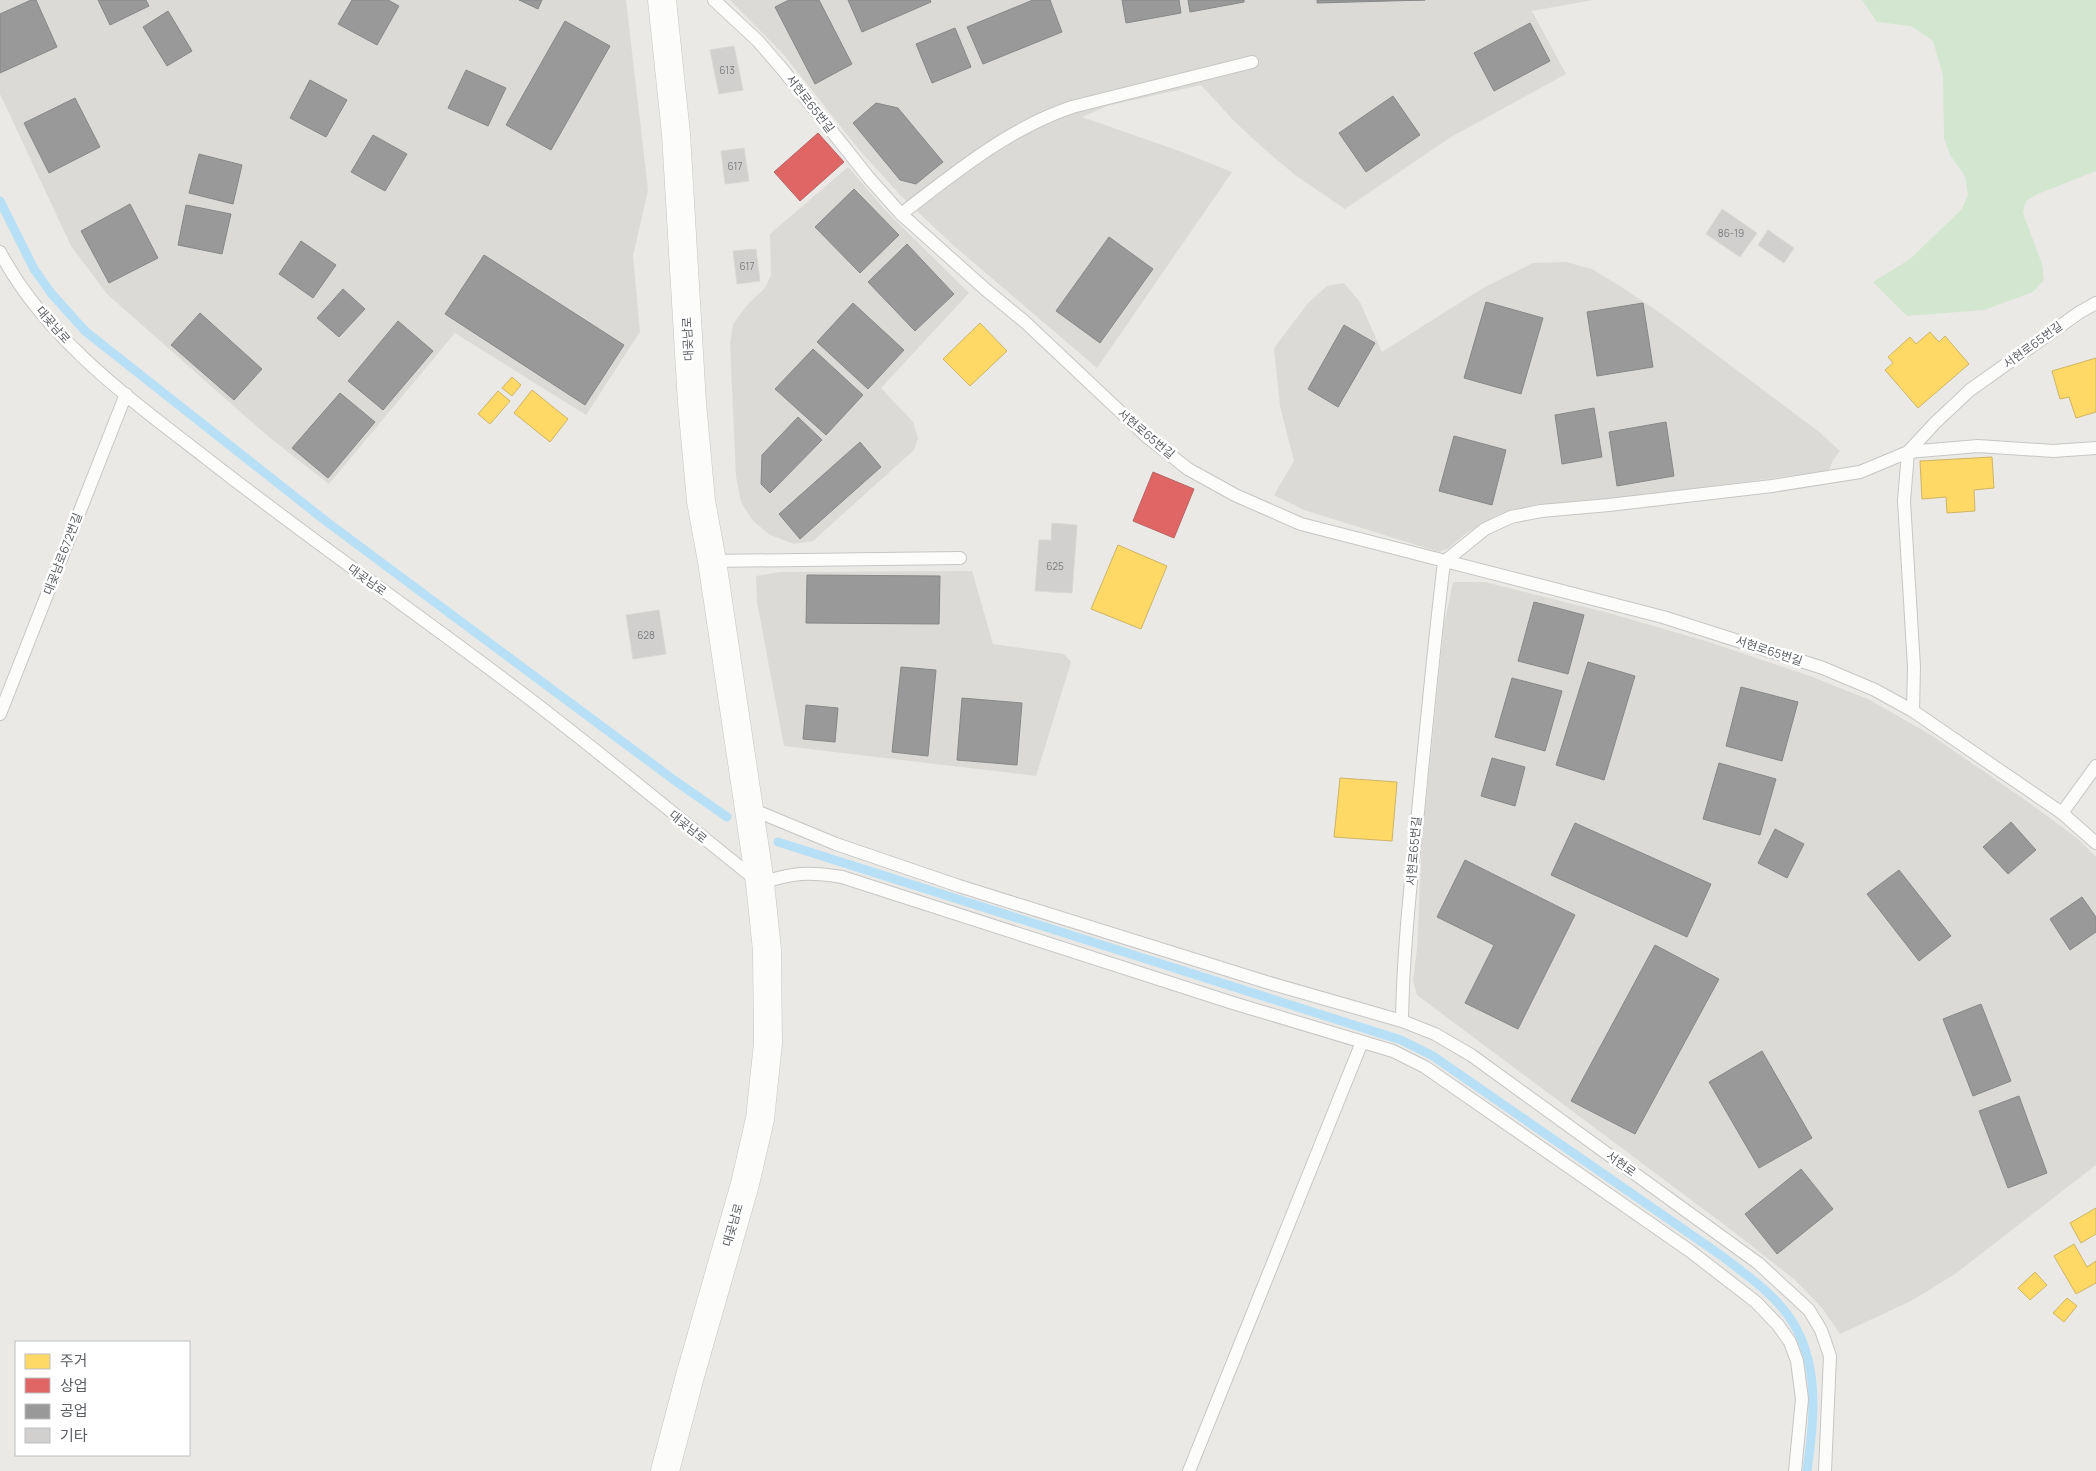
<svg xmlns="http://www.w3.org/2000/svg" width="2096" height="1471" viewBox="0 0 2096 1471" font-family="Manrope,'Noto Sans KR',sans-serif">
<rect width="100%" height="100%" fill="#eae9e5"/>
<!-- industrial -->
<path fill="#dcdad6" d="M0,0H626L648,190L633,256L640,332L586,415L455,333L329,484L270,438L107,294L71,246L0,94Z
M730,0H1593L1532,11L1566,74L1451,137L1345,209L1295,175L1263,148L1235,122L1201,85L1107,106L1082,117L1182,152L1232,172L1097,368L953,245L901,196L861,152L784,55Z
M848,167L886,211L969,293L881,388L913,422L918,438L914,450L813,541L794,544L770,535L753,521L741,502L736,476L730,344L733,324L748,304L765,288L771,275L770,234Z
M1566,262L1592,269L1620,286L1666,317L1818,431L1840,451L1832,462L1829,471L1603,500L1535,505L1498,515L1465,534L1449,548L1439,552L1304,510L1274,495L1294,461L1280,406L1274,348L1308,303L1327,286L1344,283L1360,302L1382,352L1483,288L1533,263Z
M972,571L993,644L1064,654L1071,662L1036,776L784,746L757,602L756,576L781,572Z
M1453,582H1485L1605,612L1709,642L1810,676L1870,700L1931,735L2028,802L2077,838L2096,857V1165L1955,1274L1911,1301L1840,1334L1822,1308L1795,1280L1734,1232L1417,995L1413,981L1417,949L1422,842L1444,625Z"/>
<!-- green -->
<path fill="#d3e7d0" d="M1862,0H2096V171L2038,194L2026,201L2023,213L2042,264L2044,280L2033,292L1984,310L1907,316L1873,282L1910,259L1962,209L1968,195L1965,176L1950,155L1944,138L1943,76L1933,41L1911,26L1877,22Z"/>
<!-- homes -->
<path fill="#ffd966" stroke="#ceb465" d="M980,323L1007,351L970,386L943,359Z
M1930,332L1939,342L1945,336L1969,364L1918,408L1885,370L1893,363L1888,357L1910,337L1916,344Z
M2096,358V412L2076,418L2069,397L2060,399L2052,371Z
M512,377L521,385L512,396L502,388Z
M532,390L568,419L550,442L514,413Z
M498,391L510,401L490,424L478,414Z
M1992,457L1994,488L1974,490L1975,511L1947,513L1946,497L1922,499L1920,461Z
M1118,545L1167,566L1141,629L1091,609Z
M1340,778L1397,782L1392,841L1334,837Z
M2096,1208V1234L2081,1243L2070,1223Z
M2074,1244L2087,1267L2096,1261V1283L2076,1294L2054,1256Z
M2035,1272L2047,1285L2030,1300L2018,1288Z
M2067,1298L2077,1306L2064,1322L2053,1313Z"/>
<!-- shops -->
<path fill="#e06666" stroke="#b86465" d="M818,133L844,162L800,201L774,172Z
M1153,472L1194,489L1174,538L1133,521Z"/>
<!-- industry -->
<path fill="#999" stroke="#868889" d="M31,0H36L57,47L0,73V14Z
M98,0H146L149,6L110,25Z
M352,0H388L399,6L377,45L338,24Z
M519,0H542L538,9Z
M789,0H819L852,64L815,84L775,7Z
M848,0H930L931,2L862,32Z
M1033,0H1050L1062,32L983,64L967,27Z
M1122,0H1179L1181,13L1126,23Z
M1188,0H1244V2L1190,12Z
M1317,0H1425L1317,3Z
M168,11L192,51L167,66L143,27Z
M565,21L610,46L551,150L506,125Z
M1530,23L1550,61L1494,91L1474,53Z
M955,28L971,67L932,83L916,44Z
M466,70L506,88L488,126L448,108Z
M310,80L347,100L326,137L290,118Z
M1393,96L1420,135L1366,172L1339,133Z
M75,98L100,147L49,173L24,123Z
M876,103L898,108L943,162L916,184L900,180L853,123Z
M373,135L407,154L385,191L351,172Z
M199,154L242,165L233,204L189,193Z
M854,189L899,235L860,273L815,227Z
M130,204L158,258L109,283L81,231Z
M186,205L231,214L222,254L178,245Z
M1109,237L1153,269L1100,343L1056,311Z
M301,241L336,265L313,298L279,274Z
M907,244L954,294L915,331L868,282Z
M484,255L624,345L585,405L445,314Z
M343,289L365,309L339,337L317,318Z
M1486,302L1543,318L1521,394L1464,378Z
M853,303L904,350L868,389L817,342Z
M1643,303L1653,367L1597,376L1587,312Z
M200,313L262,369L234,400L171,345Z
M398,321L433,351L383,410L348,381Z
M1344,325L1375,343L1338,407L1308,389Z
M813,349L863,395L826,435L775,389Z
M340,393L375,422L328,478L292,448Z
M1594,408L1602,457L1562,464L1555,415Z
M798,417L822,440L770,493L761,484L762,455Z
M1666,422L1674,476L1617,486L1609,432Z
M1454,436L1506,450L1492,505L1439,491Z
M860,442L881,467L800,539L779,514Z
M807,575L940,576L939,624L806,623Z
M1534,602L1584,615L1568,674L1518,661Z
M1588,662L1635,676L1604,780L1556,765Z
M901,667L936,670L928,756L892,752Z
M1512,678L1562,691L1545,751L1495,737Z
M1741,687L1798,702L1782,761L1726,746Z
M962,698L1022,703L1017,765L957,760Z
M806,705L838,708L835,742L803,739Z
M1492,758L1525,767L1515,806L1481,796Z
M1719,763L1776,779L1760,835L1703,819Z
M2011,822L2036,850L2008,874L1983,847Z
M1575,823L1711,884L1687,937L1551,875Z
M1775,829L1804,844L1787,878L1758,863Z
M1465,860L1575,915L1518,1029L1465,1003L1494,945L1437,917Z
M1899,870L1951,936L1919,961L1867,894Z
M2082,897L2096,917V932L2070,950L2050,919Z
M1655,945L1719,979L1635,1134L1571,1101Z
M1981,1004L2011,1081L1973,1096L1943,1019Z
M1762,1051L1812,1138L1759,1168L1709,1082Z
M2019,1096L2047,1173L2008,1188L1979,1111Z
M1801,1169L1833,1209L1777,1254L1745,1214Z"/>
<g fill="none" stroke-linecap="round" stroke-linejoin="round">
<!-- stream -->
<path stroke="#b7e0f7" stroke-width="9" d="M0,201L34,269L51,293L85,331L327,522L674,780L727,817
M778,842L1401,1040L1433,1056L1722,1256C1741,1271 1762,1285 1778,1303C1822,1350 1815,1413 1807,1471"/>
</g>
<!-- building -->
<path fill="#d1d0ce" stroke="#dad8d4" d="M734,46L743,90L719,94L710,50Z
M744,148L749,181L725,184L721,151Z
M1722,209L1757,233L1740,257L1706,234Z
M1768,230L1794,248L1784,263L1758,245Z
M756,249L760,281L737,284L733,251Z
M1052,523L1077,525L1072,593L1035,591L1039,540H1051Z
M659,610L666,654L633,659L626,615Z"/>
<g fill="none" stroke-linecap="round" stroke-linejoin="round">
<defs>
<path id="service" d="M714,0L758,41L783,70L869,178L901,214L985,289L1025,322L1146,436L1188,469L1235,495L1301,524L1663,617L1823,668L1875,690L1913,711L2062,813L2096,843
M901,214C955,173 1007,129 1072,107L1252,62
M0,252C46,339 130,399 206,458C307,537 412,610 514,687C598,750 678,818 760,883C794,873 806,871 842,877L1233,1003L1393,1051L1425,1067L1690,1251L1756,1302L1778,1325L1790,1342L1797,1361L1802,1399L1795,1471
M712,561L960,558
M1913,711L1914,667L1904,501L1908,452L1978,446L2053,451L2096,448
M0,714L126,394
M749,808L836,844L959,886L1266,982L1402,1021L1435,1034L1471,1055L1758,1263L1809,1310L1821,1330L1830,1356L1825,1471
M2062,813L2096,766
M1402,1021C1403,951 1411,881 1418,812C1426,728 1434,645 1444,562L1485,529L1511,517L1541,511L1609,505L1772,486L1860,472L1908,452L1935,423L1970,390L2080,312L2096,303
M1189,1471L1362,1042"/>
<path id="tertiary" d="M662,0L676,134L692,403L701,501L712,561L760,883L767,950L768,1043L760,1119L745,1184L690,1376L665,1471"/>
</defs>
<!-- service casing -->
<use href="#service" stroke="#c6c6c6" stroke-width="14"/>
<!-- tertiary casing -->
<use href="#tertiary" stroke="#c6c6c6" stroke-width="29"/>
<!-- service -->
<use href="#service" stroke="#fcfcfb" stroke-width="12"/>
<!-- tertiary -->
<use href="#tertiary" stroke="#fcfcfb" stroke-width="28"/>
</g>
<g text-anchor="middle" stroke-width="5" stroke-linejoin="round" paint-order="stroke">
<!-- number labels -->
<g font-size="10" fill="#7a7c7f">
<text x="727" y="74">613</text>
<text x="735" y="170">617</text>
<text x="1731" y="237">86-19</text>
<text x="747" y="270">617</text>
<text x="1055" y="570">625</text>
<text x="646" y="639">628</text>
</g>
<!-- street labels -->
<g font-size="12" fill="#5b5f63" stroke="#fff">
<text transform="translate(810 104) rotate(52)" y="4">서현로65번길</text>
<text transform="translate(53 325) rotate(49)" y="4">대곶남로</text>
<text transform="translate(688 339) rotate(-93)" y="4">대곶남로</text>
<text transform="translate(2033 345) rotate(-36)" y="4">서현로65번길</text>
<text transform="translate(1146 434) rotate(40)" y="4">서현로65번길</text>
<text transform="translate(63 554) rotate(-69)" y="4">대곶남로672번길</text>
<text transform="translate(367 580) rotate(36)" y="4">대곶남로</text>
<text transform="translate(1769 651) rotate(18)" y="4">서현로65번길</text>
<text transform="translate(688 827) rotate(39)" y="4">대곶남로</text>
<text transform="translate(1414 851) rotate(-85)" y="4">서현로65번길</text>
<text transform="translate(1621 1164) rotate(36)" y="4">서현로</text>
<text transform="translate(733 1225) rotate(-74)" y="4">대곶남로</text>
</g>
</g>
<!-- legend -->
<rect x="15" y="1341" width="175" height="115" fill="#ffffff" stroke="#bdbfc1"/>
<rect x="25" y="1354" width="25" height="15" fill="#ffd966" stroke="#bdbfc1"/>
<text x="60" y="1366" font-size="15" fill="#5b5f63">주거</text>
<rect x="25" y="1378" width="25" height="15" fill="#e06666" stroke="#bdbfc1"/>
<text x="60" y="1391" font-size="15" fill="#5b5f63">상업</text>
<rect x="25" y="1404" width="25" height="15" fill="#999999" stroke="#bdbfc1"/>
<text x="60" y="1416" font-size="15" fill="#5b5f63">공업</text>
<rect x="25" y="1428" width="25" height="15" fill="#d1d0ce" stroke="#bdbfc1"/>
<text x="60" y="1441" font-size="15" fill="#5b5f63">기타</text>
</svg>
